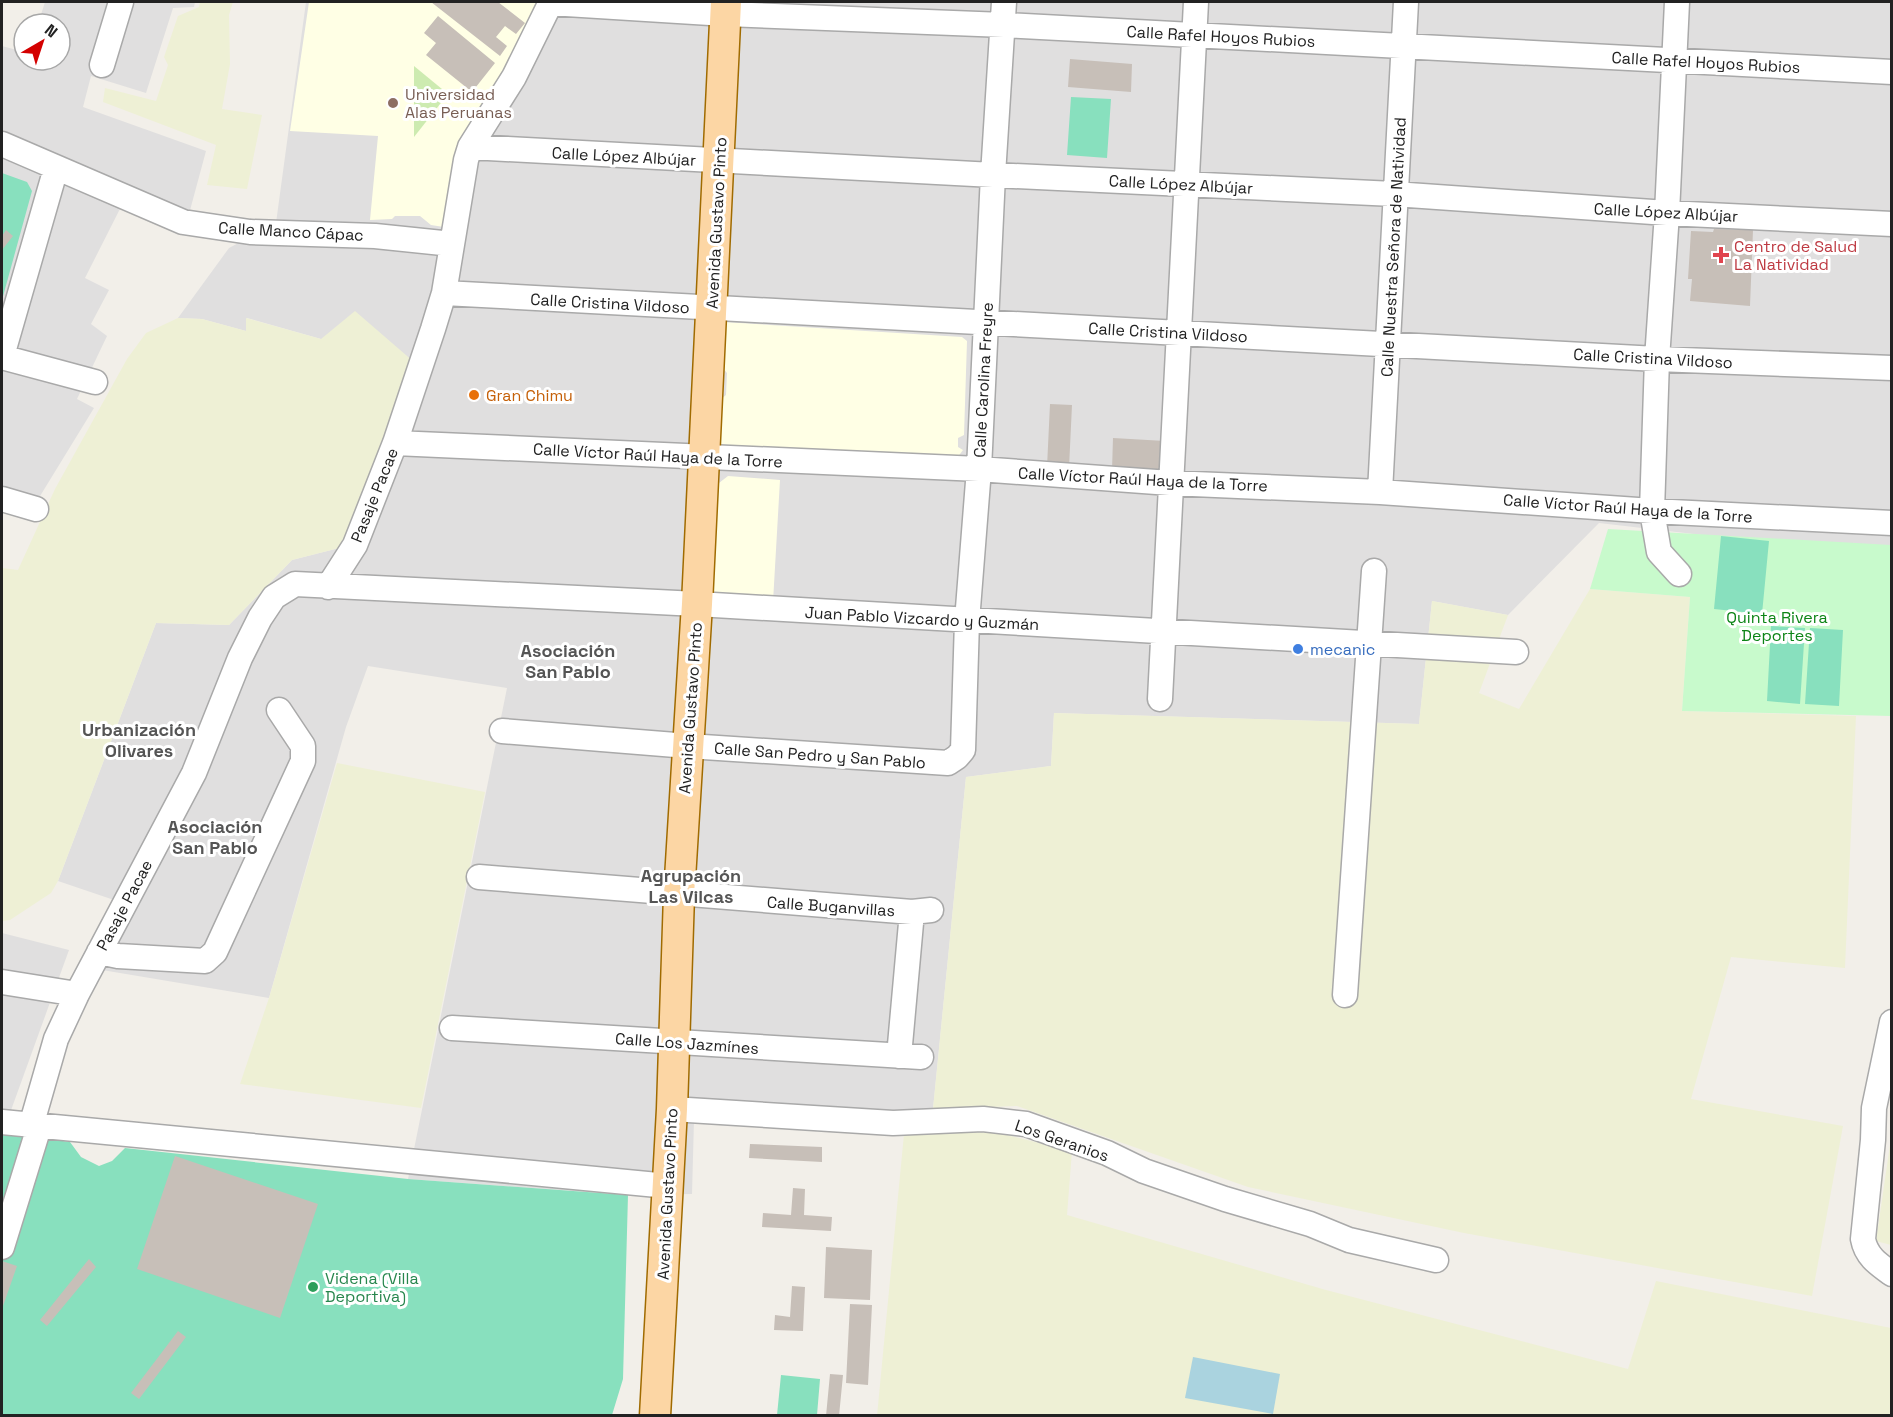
<svg xmlns="http://www.w3.org/2000/svg" width="1893" height="1417" viewBox="0 0 1893 1417" font-family="'Space Grotesk',sans-serif">
<rect width="100%" height="100%" fill="#f2efe9"/>
<!-- residential -->
<path fill="#e0dfdf" d="M45,2H195L194,7L173,8L146,93L91,76L83,107L206,151L189,214L126,197L85,278L109,290L91,324L107,336L77,399L94,408L37,501L2,490V46L24,52V60H60V24H38Z
M306,2H1891V557L1599,523L1508,615L1432,601L1419,724L1054,713L1051,766L966,777L933,1109L694,1120L692,1194L628,1195L408,1179L507,688L368,666L346,727L269,998L102,970L117,901L58,881L156,623L229,625L292,560L343,547L321,339L247,318L246,331L202,319L178,318L229,248L276,223Z
M2,933L69,950L10,1113L2,1112Z"/>
<!-- education -->
<path fill="#ffffe5" d="M309,2H542L450,228L431,225L420,216H395L392,219L370,220L378,136L290,131Z
M724,322L962,337L967,341L964,435L958,438V447L963,450L957,458L719,446L720,400L726,395L727,373L721,366Z
M728,476L780,480L773,602L712,593L719,483Z"/>
<!-- farmland -->
<path fill="#eef0d5" d="M200,2H233L229,15L230,64L222,109L262,115L247,189L207,185L216,145L103,102L105,88L156,101L168,65L164,57L178,16L199,7Z
M355,311L414,362L343,547L292,560L229,625L156,623L58,881L51,893L10,920L2,921V568L18,570L55,489L127,359L146,333L178,318L202,319L246,331V318L321,339Z
M1590,589L1690,597L1682,711L1856,716L1845,968L1731,957L1691,1099L1843,1126L1812,1296L1464,1233L1248,1187L1017,1106L933,1109L966,777L1051,766L1054,713L1419,724L1432,601L1508,615L1479,693L1519,709Z
M337,763L485,792L421,1108L240,1084L269,998Z
M995,1132L1072,1151L1067,1215L1326,1290L1628,1369L1656,1281L1891,1328V1415L877,1416L904,1134Z
M1891,1138L1892,1245H1891L1876,1241Z"/>
<!-- grass -->
<path fill="#cdebb0" d="M414,66L448,94L414,137Z"/>
<!-- park -->
<path fill="#c8facc" d="M1608,529L1891,545V716L1682,711L1690,597L1590,589Z"/>
<!-- pitch -->
<path fill="#88e0be" d="M1071,97L1111,99L1107,158L1067,155Z
M2,173L27,182L32,191L2,300Z
M1721,536L1769,541L1762,614L1714,609Z
M1771,626L1805,628L1800,704L1767,701Z
M1810,628L1843,630L1839,706L1805,704Z
M4,1133L70,1142L81,1157L99,1166L112,1161L125,1148L408,1179L628,1195L623,1379L612,1415L2,1416V1139Z
M781,1375L820,1379L817,1415H777Z"/>
<!-- water -->
<path fill="#aad3df" d="M1193,1357L1280,1374L1273,1414L1185,1398Z"/>
<!-- building -->
<path fill="#c7bfb8" d="M431,2H498L525,23L516,34L505,26L496,37L507,46L500,56Z
M438,16L495,63L472,92L426,55L436,43L424,33Z
M1070,59L1132,64L1131,92L1068,87Z
M1714,229L1753,230L1750,306L1690,301L1692,279H1688L1691,231L1713,232Z
M6,230L13,236L2,250V236Z
M1050,404L1072,405L1069,468L1047,467Z
M1113,438L1165,441L1164,472L1112,470Z
M750,1144L822,1147V1162L749,1158Z
M175,1156L318,1204L280,1318L137,1269Z
M793,1188L805,1189L804,1215L832,1217L831,1231L762,1227L763,1213L791,1215Z
M826,1247L872,1250L870,1300L824,1298Z
M89,1259L96,1267L47,1326L40,1320Z
M2,1261L17,1266L2,1309Z
M792,1286L805,1287L803,1331L774,1330L775,1315L790,1317Z
M850,1304L872,1305L868,1385L846,1383Z
M178,1331L186,1337L139,1399L131,1393Z
M830,1374L843,1375L839,1416H826Z"/>
<g fill="none" stroke-linecap="round" stroke-linejoin="round">
<defs>
<path id="minor" d="M1677,2L1667,213L1657,359L1652,511L1659,552L1679,574
M550,3L726,14L1004,25L1892,72
M102,65L121,2
M2,144L183,222L250,232L375,236L452,244
M470,147L993,175L1394,194L1667,213L1892,224
M444,293L1657,359L1892,368
M2,356L56,168
M2,357L95,382
M395,443L979,469L1170,483L1380,492L1652,511L1892,523
M1380,492L1406,2
M2,499L36,509
M328,587L355,545L395,443L433,329L444,293L466,160L470,147L514,77L551,2
M1160,699L1196,2
M502,731L688,746L948,763L957,757L963,750L967,621L979,469L993,175L1004,2
M479,877L912,912L931,910
M99,952L118,956L205,961L215,952L303,761V746L279,710
M2,982L77,994
M1345,995L1374,571
M1892,1022L1874,1108L1873,1140L1863,1239C1866,1256 1878,1264 1892,1274
M452,1028L921,1057
M899,1056L912,912
M672,1109L893,1123L983,1119L1026,1124L1107,1153L1144,1171L1225,1199L1310,1224L1349,1240L1436,1260
M2,1122L668,1186
M31,1126L56,1039L77,994L194,773L240,658L260,618L274,597L295,584L697,604L1516,652
M2,1247L39,1127"/>
<path id="major" d="M655,1416L672,1109L679,895L697,604L726,2"/>
</defs>
<!-- minor casing -->
<use href="#minor" stroke="#a9a9a9" stroke-width="27"/>
<!-- major casing -->
<use href="#major" stroke="#a06b00" stroke-width="33"/>
<!-- minor -->
<use href="#minor" stroke="#fff" stroke-width="24"/>
<!-- major -->
<use href="#major" stroke="#fcd6a4" stroke-width="30"/>
</g>
<!-- markers -->
<circle fill="#8d6e63" stroke="#fff" stroke-width="2" cx="393" cy="103" r="6"/>
<path fill="#e0444e" stroke="#fff" stroke-width="2" d="M1718 246h6v6h6v6h-6v6h-6v-6h-6v-6h6z"/>
<circle fill="#e8710a" stroke="#fff" stroke-width="2" cx="474" cy="395" r="6"/>
<circle fill="#3f7fe0" stroke="#fff" stroke-width="2" cx="1298" cy="649" r="6"/>
<circle fill="#2e9e5b" stroke="#fff" stroke-width="2" cx="313" cy="1287" r="6"/>
<g text-anchor="middle" stroke-width="6" stroke-linejoin="round" paint-order="stroke">
<!-- street labels -->
<g font-size="16" fill="#222" stroke="#fff">
<text transform="translate(1221 36) rotate(3)" y="6">Calle Rafel Hoyos Rubios</text>
<text transform="translate(1706 62) rotate(3)" y="6">Calle Rafel Hoyos Rubios</text>
<text transform="translate(624 156) rotate(3)" y="6">Calle López Albújar</text>
<text transform="translate(1181 184) rotate(3)" y="6">Calle López Albújar</text>
<text transform="translate(1666 212) rotate(3)" y="6">Calle López Albújar</text>
<text transform="translate(716 223) rotate(-87)" y="6">Avenida Gustavo Pinto</text>
<text transform="translate(291 231) rotate(3)" y="6">Calle Manco Cápac</text>
<text transform="translate(1393 247) rotate(-87)" y="6">Calle Nuestra Señora de Natividad</text>
<text transform="translate(610 303) rotate(3)" y="6">Calle Cristina Vildoso</text>
<text transform="translate(1168 332) rotate(3)" y="6">Calle Cristina Vildoso</text>
<text transform="translate(1653 358) rotate(3)" y="6">Calle Cristina Vildoso</text>
<text transform="translate(983 380) rotate(-87)" y="6">Calle Carolina Freyre</text>
<text transform="translate(658 455) rotate(3)" y="6">Calle Víctor Raúl Haya de la Torre</text>
<text transform="translate(1143 479) rotate(3)" y="6">Calle Víctor Raúl Haya de la Torre</text>
<text transform="translate(374 495) rotate(-68)" y="6">Pasaje Pacae</text>
<text transform="translate(1628 508) rotate(4)" y="6">Calle Víctor Raúl Haya de la Torre</text>
<text transform="translate(922 618) rotate(3)" y="6">Juan Pablo Vizcardo y Guzmán</text>
<text transform="translate(690 708) rotate(-86)" y="6">Avenida Gustavo Pinto</text>
<text transform="translate(820 755) rotate(4)" y="6">Calle San Pedro y San Pablo</text>
<text transform="translate(124 905) rotate(-62)" y="6">Pasaje Pacae</text>
<text transform="translate(831 906) rotate(4)" y="6">Calle Buganvillas</text>
<text transform="translate(687 1043) rotate(4)" y="6">Calle Los Jazmínes</text>
<text transform="translate(1062 1140) rotate(19)" y="6">Los Geranios</text>
<text transform="translate(667 1194) rotate(-87)" y="6">Avenida Gustavo Pinto</text>
</g>
<!-- education labels -->
<g font-size="16" fill="#785e54" stroke="#fff" text-anchor="start">
<text x="405" y="100">Universidad<tspan x="405" dy="18">Alas Peruanas</tspan></text>
</g>
<!-- health labels -->
<g font-size="16" fill="#be3a42" stroke="#fff" text-anchor="start">
<text x="1734" y="252">Centro de Salud<tspan x="1734" dy="18">La Natividad</tspan></text>
</g>
<!-- food labels -->
<g font-size="16" fill="#c56008" stroke="#fff" text-anchor="start">
<text x="486" y="401">Gran Chimu</text>
</g>
<!-- park labels -->
<g font-size="16" fill="#0c8416" stroke="#fff">
<text x="1777" y="623">Quinta Rivera<tspan x="1777" dy="18">Deportes</tspan></text>
</g>
<!-- shop labels -->
<g font-size="16" fill="#366cbe" stroke="#fff" text-anchor="start">
<text x="1310" y="655">mecanic</text>
</g>
<!-- leisure labels -->
<g font-size="16" fill="#27864d" stroke="#fff" text-anchor="start">
<text x="325" y="1284">Videna (Villa<tspan x="325" dy="18">Deportiva)</tspan></text>
</g>
<!-- neighbourhood labels -->
<g font-size="18" font-weight="bold" fill="#555" stroke="#fff">
<text x="568" y="657">Asociación<tspan x="568" dy="21">San Pablo</tspan></text>
<text x="139" y="736">Urbanización<tspan x="139" dy="21">Olivares</tspan></text>
<text x="215" y="833">Asociación<tspan x="215" dy="21">San Pablo</tspan></text>
<text x="691" y="882">Agrupación<tspan x="691" dy="21">Las Vilcas</tspan></text>
</g>
</g>
<!-- border -->
<rect width="1893" height="1417" fill="none" stroke="#222222" stroke-width="6"/>
<!-- north arrow -->
<g transform="translate(42 42) rotate(39)"><circle r="28" fill="#ffffff" stroke="#a7a7a7" stroke-width="1.5"/>
<path d="M0-4.5L10 22L0 15L-10 22Z" fill="#d40000"/>
<text y="-9" font-size="16" font-weight="bold" text-anchor="middle" fill="#222222">N</text>
</g>
</svg>
